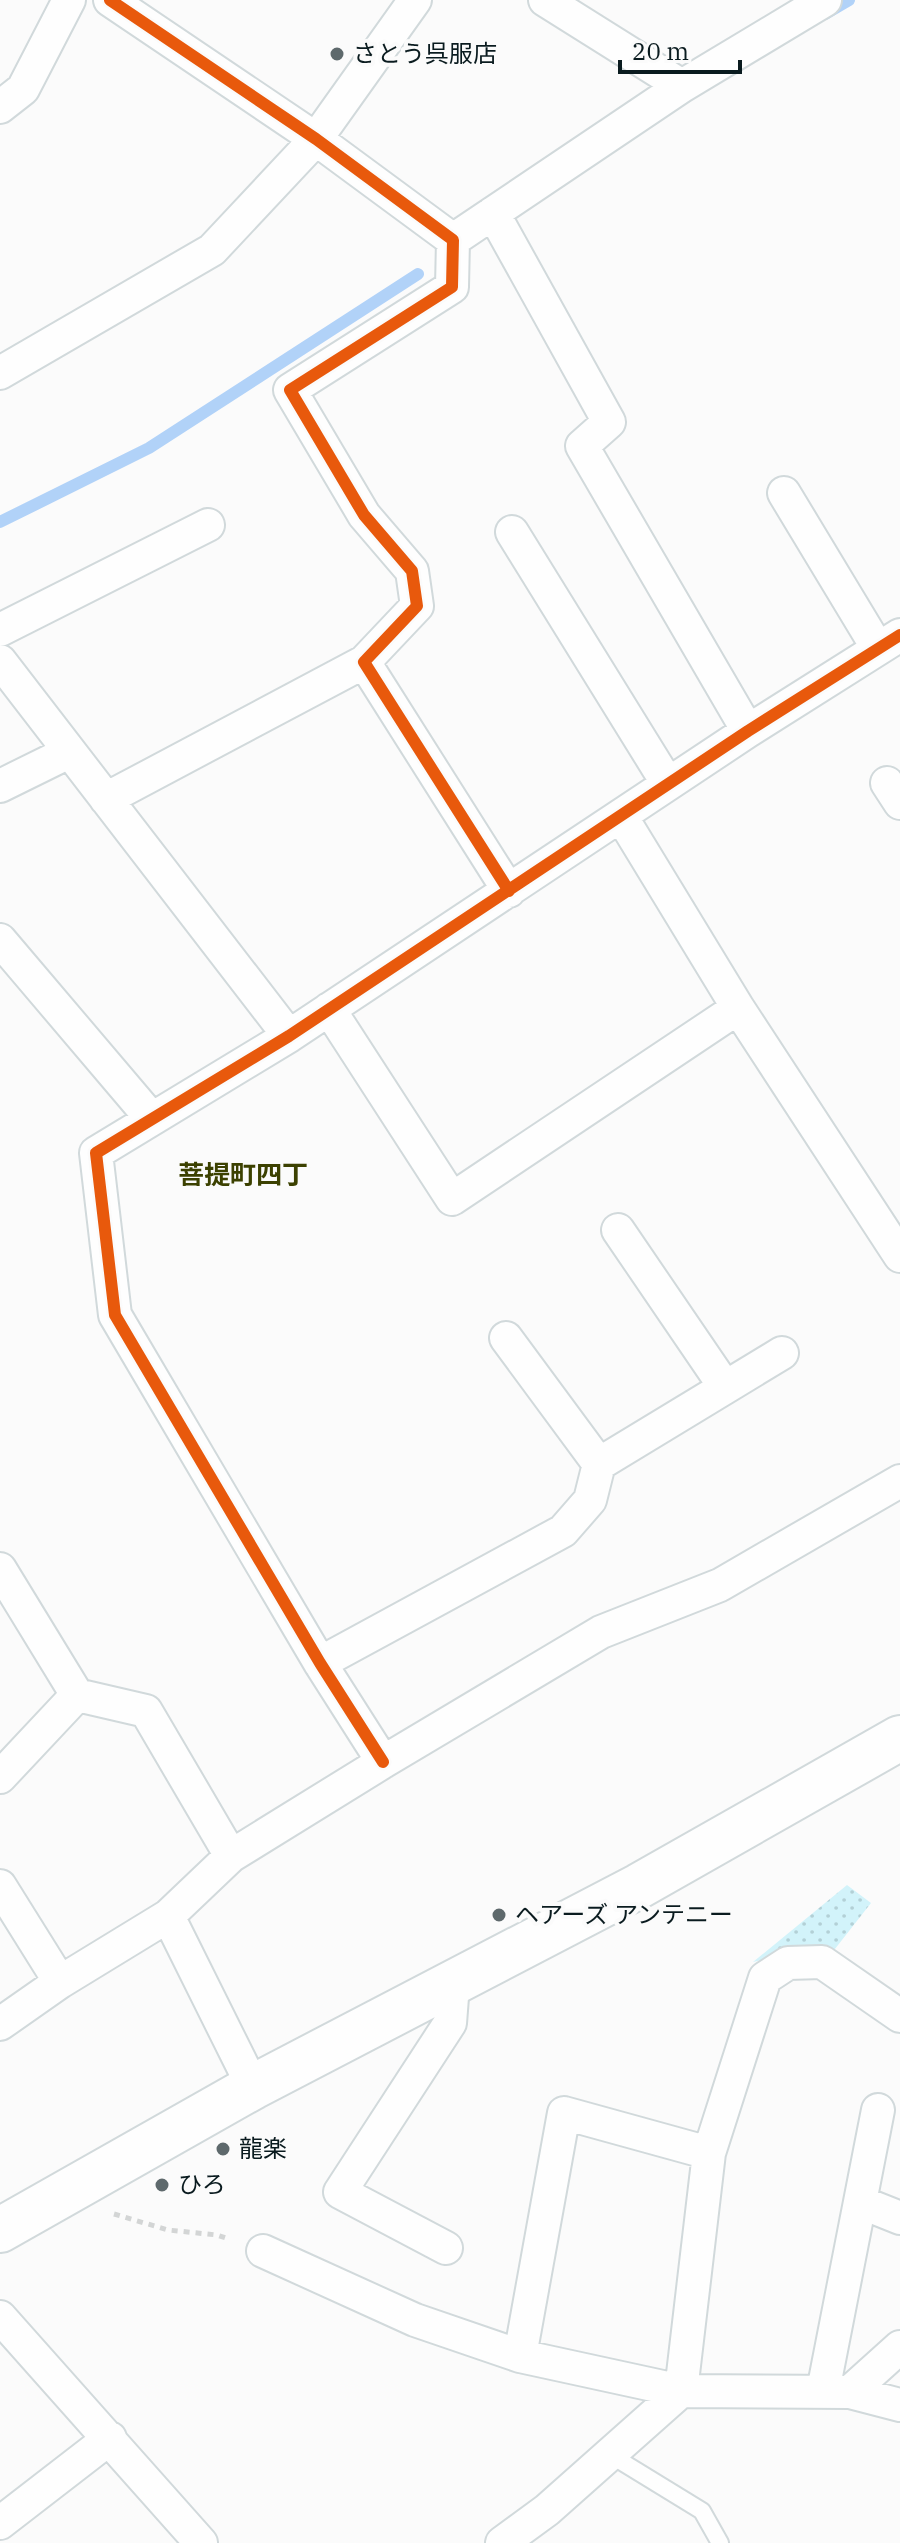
<svg xmlns="http://www.w3.org/2000/svg" width="900" height="2543" viewBox="0 0 900 2543" font-family="'IBM Plex Serif','Noto Sans JP',serif">
<defs>
<pattern id="green-dots" width="8" height="8" patternUnits="userSpaceOnUse" patternTransform="scale(2)"><rect width="8" height="8" fill="#d2f3fa"/><path d="M2 2h.1M6 6h.1" fill="none" stroke="#b3d0d6" stroke-width="1.8" stroke-linecap="round"/></pattern>
</defs>
<rect width="100%" height="100%" fill="#fbfbfb"/>
<!-- green -->
<path fill="url(#green-dots)" d="M847,1885L871,1903L831,1954L821,1947L753,1962Z"/>
<g fill="none" stroke-linecap="round" stroke-linejoin="round">
<!-- stream -->
<path stroke="#b1d2f8" stroke-width="12" d="M825,14L849,0
M0,522L149,448L418,274"/>
<defs>
<path id="lane" d="M609,2454L702,2511L720,2543"/>
<path id="street" d="M110,0L316,139L453,240L452,287L290,390L364,515L412,571L417,606L364,662L509,891
M545,0L682,86L825,0
M0,107L23,89L69,0
M493,213L609,422L582,446L748,731
M453,240L682,86
M0,373L212,250L316,139L415,0
M784,493L877,647
M512,532L668,784
M0,630L208,525
M0,661L289,1036
M887,783L900,803
M0,786L69,752
M106,799L364,662
M621,816L738,1008L900,1256
M0,940L152,1119
M329,1009L452,1199L738,1008
M618,1230L725,1387
M506,1338L599,1464
M0,1569L77,1695L146,1711L231,1856
M320,1663L563,1531L590,1500L599,1464L782,1353
M383,1762L320,1663L115,1315L96,1153L289,1036L748,731L900,635
M0,1777L77,1695
M0,1886L60,1982
M168,1916L253,2087
M0,2024L60,1982L168,1916L231,1856L383,1762L601,1632L720,1585L900,1481
M860,2202L900,2218
M446,2248L340,2192L450,2023L453,1984
M263,2251L415,2320L520,2356L681,2391L709,2153L765,1978L788,1963L822,1962L900,2016
M0,2317L201,2543
M520,2356L564,2113L709,2153
M823,2391L878,2110
M850,2392L900,2347
M0,2523L110,2438
M502,2543L547,2510L681,2391L850,2392L900,2405"/>
<path id="secondary" d="M0,2230L253,2087L639,1886L900,1738"/>
</defs>
<!-- lane casing -->
<use href="#lane" stroke="#d1d9db" stroke-width="20"/>
<!-- street casing -->
<use href="#street" stroke="#d1d9db" stroke-width="36"/>
<!-- secondary casing -->
<use href="#secondary" stroke="#d1d9db" stroke-width="48"/>
<!-- path -->
<path stroke="#d3d5d5" stroke-width="5" stroke-dasharray="6 6" stroke-linecap="butt" d="M114,2214L168,2230L217,2235L229,2239"/>
<!-- lane -->
<use href="#lane" stroke="#fefefe" stroke-width="16"/>
<!-- street -->
<use href="#street" stroke="#fefefe" stroke-width="32"/>
<!-- secondary -->
<use href="#secondary" stroke="#fefefe" stroke-width="44"/>
<defs>
<path id="cycleway" d="M110,0L316,139L453,240L452,287L290,390L364,515L412,571L417,606L364,662L509,891
M383,1762L320,1663L115,1315L96,1153L289,1036L748,731L900,635"/>
</defs>
<!-- cycleway casing -->
<use href="#cycleway" stroke="#fbfbfb" stroke-width="17"/>
<!-- cycleway -->
<use href="#cycleway" stroke="#e8590c" stroke-width="12"/>
</g>
<!-- markers -->
<g fill="#5e696c" stroke="#fbfbfb" stroke-width="3">
<circle cx="337" cy="54" r="8"/>
<circle cx="499" cy="1915" r="8"/>
<circle cx="223" cy="2149" r="8"/>
<circle cx="162" cy="2185" r="8"/>
</g>
<g text-anchor="middle" stroke-width="8" stroke-linejoin="round" paint-order="stroke">
<!-- poi labels -->
<g font-size="24" fill="#0a1b1f" stroke="#fbfbfb" text-anchor="start">
<text x="353" y="62">さとう呉服店</text>
<text x="515" y="1923">ヘアーズ アンテニー</text>
<text x="239" y="2157">龍楽</text>
<text x="178" y="2193">ひろ</text>
</g>
<!-- neighbourhood labels -->
<g font-size="26" font-weight="bold" fill="#3c4101" stroke="#fbfbfb">
<text x="243" y="1184">菩提町四丁</text>
</g>
</g>
<!-- scale -->
<path d="M620 60v12h120v-12" fill="none" stroke="#0a1b1f" stroke-width="4"/>
<text x="632" y="60" font-size="24" fill="#0a1b1f" stroke="#fbfbfb" stroke-width="6" paint-order="stroke">20 m</text>
</svg>
